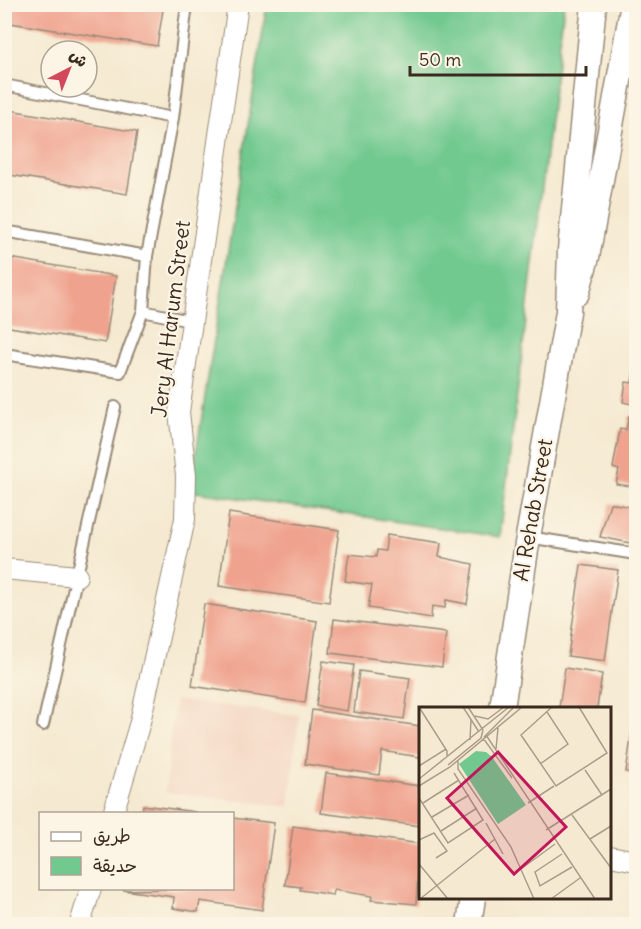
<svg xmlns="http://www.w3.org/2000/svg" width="641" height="929" viewBox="0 0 641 929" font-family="Delius,'Playpen Sans Arabic',sans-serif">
<rect width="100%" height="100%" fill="#fcf5e5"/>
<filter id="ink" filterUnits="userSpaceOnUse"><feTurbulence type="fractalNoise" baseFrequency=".0167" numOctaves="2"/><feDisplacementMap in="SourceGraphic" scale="12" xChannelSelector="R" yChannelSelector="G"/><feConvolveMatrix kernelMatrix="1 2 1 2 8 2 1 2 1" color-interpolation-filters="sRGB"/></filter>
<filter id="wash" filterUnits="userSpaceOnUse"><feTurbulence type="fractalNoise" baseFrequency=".008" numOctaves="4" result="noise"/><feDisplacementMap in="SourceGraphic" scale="24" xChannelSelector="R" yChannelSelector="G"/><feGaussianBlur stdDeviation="1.35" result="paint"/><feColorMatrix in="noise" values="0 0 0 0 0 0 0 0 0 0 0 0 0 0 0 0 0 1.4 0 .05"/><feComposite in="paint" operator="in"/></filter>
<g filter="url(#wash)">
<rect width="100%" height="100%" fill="#f5ead1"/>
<!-- built -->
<path fill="#f3d4bf" d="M175,700L299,715L289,807L165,792Z"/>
<!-- green -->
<path fill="#71c98f" stroke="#567a56" stroke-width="1.5" d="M267,5H564L500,537L190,491Z"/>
<g id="blocks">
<!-- building -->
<path fill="#efa28d" d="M4,4H164L157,46L4,22Z
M4,109L137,132L127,194L4,174Z
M4,257L116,276L105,343L4,326Z
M634,369L636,370V405L623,402L626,382L632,383Z
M629,416L636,417V487L616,484L619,470L613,468L620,429L626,430Z
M4,456H7L6,500H4Z
M610,503L636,508V544L600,537Z
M229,513L339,530L329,602L219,586Z
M387,535L441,543L439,557L473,564L467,604L446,600L445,608L432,606L431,618L368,608L372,585L345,581L349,554L376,557L377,550L385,551Z
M581,565L618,570L605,661L568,656Z
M204,604L317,621L305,703L192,686Z
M334,619L446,633L442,667L330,653Z
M323,661L354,665L347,711L316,706Z
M565,668L602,674L597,708H559Z
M359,671L410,678L404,719L354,712Z
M312,710L420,726V757L382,751L379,775L305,764Z
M635,711H636V774L626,772Z
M326,773L420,786V826L321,813Z
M143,805L195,812V814H142Z
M232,818L274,823L262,910L200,901L198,912L173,908L174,897L123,890L232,888Z
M293,826L420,844L416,904L371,900L372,896L334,890L333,895L300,890L301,887L285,885Z"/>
</g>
</g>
<g filter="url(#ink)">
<use href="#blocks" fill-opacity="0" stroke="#988a78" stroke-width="1.5"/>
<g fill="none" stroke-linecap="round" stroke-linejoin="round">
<defs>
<path id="service" d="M4,85L173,118
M4,231L147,256
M143,311L194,322
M4,354L120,372L143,311L147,256L173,118L187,4
M528,537L636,554
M43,725L115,407"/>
<path id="minor" d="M4,569L77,576
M113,814L140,722L185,519L186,476L179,412L238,4
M610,856L636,861
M80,924L91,888"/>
<path id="tertiary" d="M577,293L587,257L633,4
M502,708L528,537L568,312L570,250L594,4
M469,924L473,898"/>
</defs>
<!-- service casing -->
<use href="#service" stroke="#988a78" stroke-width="14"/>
<!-- minor casing -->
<use href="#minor" stroke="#988a78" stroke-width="22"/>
<!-- tertiary casing -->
<use href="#tertiary" stroke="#988a78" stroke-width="27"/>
<!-- service -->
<use href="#service" stroke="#fff" stroke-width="10"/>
<!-- minor -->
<use href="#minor" stroke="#fff" stroke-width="20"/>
<!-- tertiary -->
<use href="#tertiary" stroke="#fff" stroke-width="24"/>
</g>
</g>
<g text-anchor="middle" stroke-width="4.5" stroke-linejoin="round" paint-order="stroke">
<!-- street labels -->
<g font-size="21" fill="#3b2a1e" stroke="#fcf5e5">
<text transform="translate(171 319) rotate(-83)" y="7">Jery Al Harum Street</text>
<text transform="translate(533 510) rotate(-80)" y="7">Al Rehab Street</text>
</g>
</g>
<!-- overview -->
<g transform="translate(419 707)">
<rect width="192" height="192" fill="#f5ead1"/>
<path d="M57,44L67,45L73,50L107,98L79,117L40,57Z" fill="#71c98f"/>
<path fill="none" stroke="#ab9d89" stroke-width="1.5" d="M0,0L28,44V50M44,0L60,25M49,0L64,23M133,0L102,28L137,79L188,46L160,0M56,9L69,12L85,0M67,28L176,192M65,30L95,0M64,31L93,71M51,33L52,12M77,42L79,21M39,53V62L92,140L115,192M121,57L149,37L128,5M29,58L62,31L64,23M0,59L27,42M166,63L183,88M0,72L90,0M0,79L31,60L103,0M0,91L29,136L64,113L35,66M4,96L40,73M109,96L135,79M153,108L192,161M13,110L50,88M67,116L84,147M127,123L192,82M22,124L58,101M171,132L192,119M0,133L15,126L28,144L17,151M143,147L116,165L121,179L153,160M0,157L29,192M102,162L136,137M1,192L76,132M132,192L161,171"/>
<path fill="#c2185b" fill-opacity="0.15" stroke="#c2185b" stroke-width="3" d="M79,45L147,120L95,167L28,91Z"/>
<rect width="192" height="192" fill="none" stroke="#3b2a1e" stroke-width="3"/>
</g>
<!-- margin -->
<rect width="641" height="929" fill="none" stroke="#fcf5e5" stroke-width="24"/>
<!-- legend -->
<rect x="39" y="812" width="195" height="78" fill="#fcf5e5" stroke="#afa495" stroke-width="1.5"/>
<rect x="51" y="832" width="30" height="9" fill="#ffffff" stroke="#afa495" stroke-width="1.5"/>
<text x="93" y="842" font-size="18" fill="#3b2a1e">طريق</text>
<rect x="51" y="857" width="30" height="18" fill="#71c98f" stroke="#afa495" stroke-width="1.5"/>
<text x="93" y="872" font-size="18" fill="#3b2a1e">حديقة</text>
<!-- north arrow -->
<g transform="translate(69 69) rotate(42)"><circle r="28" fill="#fcf5e5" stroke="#afa495" stroke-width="1.5"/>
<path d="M0-4.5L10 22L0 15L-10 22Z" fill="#d1495b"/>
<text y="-9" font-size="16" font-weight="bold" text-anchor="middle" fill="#3b2a1e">ش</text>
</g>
<!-- scale -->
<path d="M410 66v9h176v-9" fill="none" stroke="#3b2a1e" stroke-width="3"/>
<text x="419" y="66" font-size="18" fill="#3b2a1e" stroke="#fcf5e5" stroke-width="4.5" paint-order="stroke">50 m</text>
</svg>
